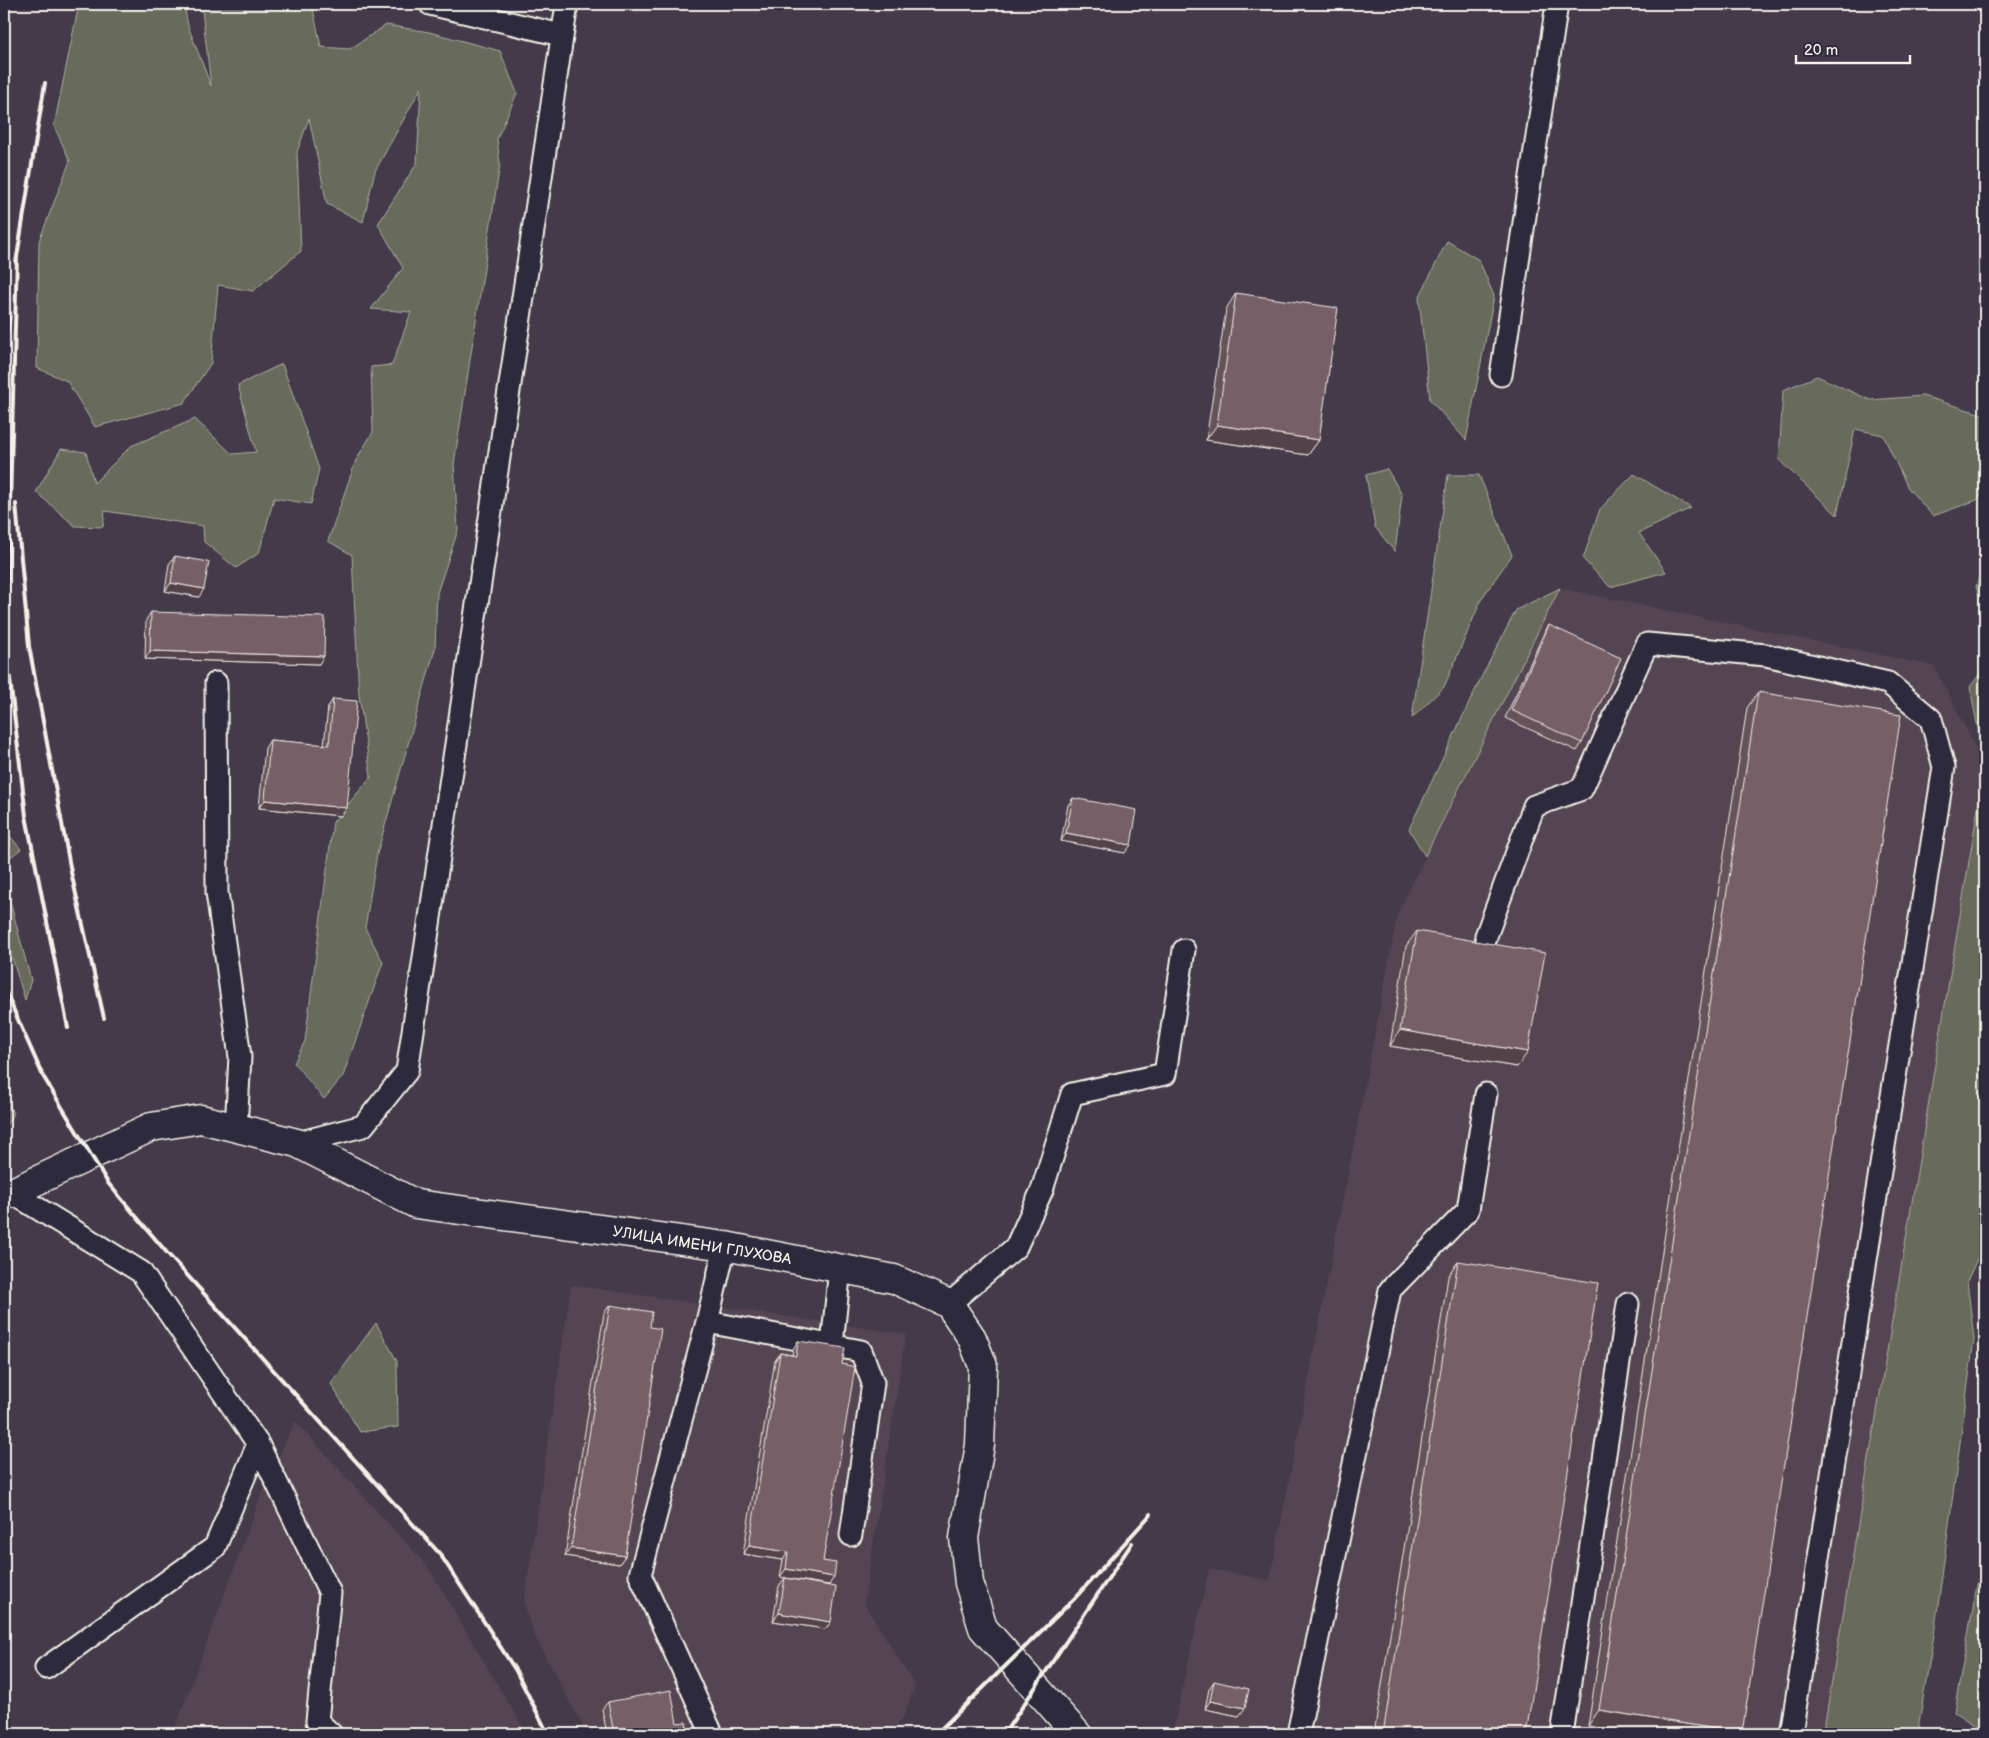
<svg xmlns="http://www.w3.org/2000/svg" width="1989" height="1738" viewBox="0 0 1989 1738" font-family="'Balsamiq Sans',sans-serif">
<rect width="100%" height="100%" fill="#453a4a"/>
<filter id="ink" filterUnits="userSpaceOnUse"><feTurbulence type="fractalNoise" baseFrequency=".02" numOctaves="2"/><feDisplacementMap in="SourceGraphic" scale="10" xChannelSelector="R" yChannelSelector="G"/><feConvolveMatrix kernelMatrix="1 2 1 2 8 2 1 2 1" color-interpolation-filters="sRGB"/></filter>
<g filter="url(#ink)">
<!-- built -->
<path fill="#544553" d="M1560,588L1934,666L1985,766L1823,1734H1172L1209,1569L1270,1580L1398,912Z
M571,1285L906,1334L864,1603L915,1685L904,1716L889,1734H587L534,1635L524,1603Z
M295,1421L428,1567L527,1734H173L260,1498Z"/>
<!-- green -->
<path fill="#686b5c" stroke="#aeaea2" d="M4,4H7V29L4,43Z
M79,4H184L188,26L211,86L202,10L218,4H312L321,47L350,49L386,25L429,32L500,51L517,93L497,139L500,164L454,464L458,530L437,593L435,649L377,854L365,928L383,962L343,1076L324,1099L294,1063L305,1041L333,822L371,777L359,695L352,555L328,541L356,460L373,432L371,367L392,365L411,312L371,309L403,268L378,224L417,163L421,88L375,171L363,222L327,204L309,118L297,152L301,251L253,291L218,285L211,363L184,403L95,427L67,381L37,368L39,241L70,161L54,126Z
M1447,241L1479,260L1494,296L1466,440L1430,400L1419,298Z
M282,364L319,469L311,504L274,498L259,553L236,568L204,542L203,526L105,511L103,527L75,526L36,492L61,449L86,452L94,483L131,446L195,419L232,454L256,452L238,385Z
M1817,376L1870,400L1923,396L1985,415V491L1977,500L1933,516L1908,488L1883,435L1855,429L1837,515L1779,460L1783,390Z
M1387,469L1402,495L1395,552L1375,527L1366,475Z
M1634,474L1691,508L1639,533L1666,572L1610,587L1583,559L1600,509Z
M1448,475H1479L1512,555L1482,598L1444,687L1412,718Z
M1985,558V612L1976,587Z
M1560,588L1425,856L1409,829L1482,676L1516,610Z
M1985,667V1242L1967,1281L1974,1339L1934,1635L1917,1734H1823L1985,766L1970,687Z
M4,829L21,849L4,862Z
M4,879L31,980L25,1000L4,932Z
M4,1090L13,1114L4,1129Z
M376,1323L397,1361L398,1427L360,1432L331,1384Z
M1985,1541V1732L1954,1712Z"/>
<g fill="none" stroke-linecap="round" stroke-linejoin="round">
<defs>
<path id="service" d="M430,4L561,35
M1501,375L1557,4
M216,683L217,892L240,1057L236,1128
M1486,936L1534,806L1582,789L1647,644L1766,655L1888,683L1931,719L1944,767L1791,1734
M297,1143L363,1126L407,1071L567,4
M11,1192L141,1272L258,1444L330,1593L317,1721L331,1734
M949,1304L1016,1247L1042,1190L1072,1094L1165,1074L1184,950
M707,1322L861,1351L873,1383L851,1535
M832,1345L840,1268
M46,1668L215,1547L258,1444
M712,1734L640,1575L707,1322L725,1246
M1298,1734L1390,1290L1468,1210L1486,1094
M1562,1734L1628,1304"/>
<path id="minor" d="M4,1196L151,1127L201,1119L297,1143L416,1204L725,1246L894,1279L949,1304L972,1338L983,1366L980,1445L964,1538L969,1583L983,1628L1077,1734"/>
</defs>
<!-- service casing -->
<use href="#service" stroke="#f4f1e8" stroke-width="25"/>
<!-- minor casing -->
<use href="#minor" stroke="#f4f1e8" stroke-width="31"/>
<!-- service -->
<use href="#service" stroke="#2f2a3d" stroke-width="21"/>
<!-- minor -->
<use href="#minor" stroke="#2f2a3d" stroke-width="28"/>
<!-- rail -->
<path stroke="#f4f1e8" stroke-width="4" d="M17,256L6,645L26,816L68,1028
M16,263L45,83
M4,357L10,313
M16,504L29,646L71,872L104,1018
M4,988L43,1076L108,1183L168,1254L440,1554L516,1671L548,1734
M936,1734L1075,1598L1151,1514
M1004,1734L1132,1543"/>
</g>
<!-- wall -->
<path fill="#665259" stroke="#f4f1e8" d="M1236,293L1319,440L1308,455L1206,440L1226,309Z
M175,556L199,597L165,591L169,564Z
M151,612L319,664L145,659L146,620Z
M1549,625L1582,743L1577,751L1505,718L1544,633Z
M1758,692L1742,1733V1734H1641L1588,1726L1747,708Z
M333,699L341,816L259,808L265,748L270,740L324,745L328,707Z
M1073,798L1125,853L1061,841L1068,805Z
M1417,931L1517,1067L1390,1046L1406,946Z
M1458,1261L1526,1734H1374L1448,1277Z
M610,1305L650,1327L625,1556L619,1564L565,1556L604,1313Z
M798,1341L842,1364L823,1561L829,1585L780,1577L783,1560L743,1554L775,1361L780,1353L792,1355L793,1349Z
M785,1578L831,1622L825,1629L773,1621L779,1586Z
M1214,1681L1239,1716L1205,1709L1209,1689Z
M608,1702L677,1723L688,1734H607L602,1709Z"/>
<!-- shaded-wall -->
<path fill="#534248" stroke="#f4f1e8" d="M1217,425L1319,440L1308,455L1206,440Z
M171,583L204,589L199,597L165,591Z
M150,651L324,656L319,664L145,659Z
M265,800L347,808L341,816L259,808Z
M1066,833L1131,845L1125,853L1061,841Z
M1400,1030L1528,1052L1517,1067L1390,1046Z
M749,1546L788,1552L783,1560L743,1554Z
M571,1548L625,1556L619,1564L565,1556Z
M786,1569L834,1577L829,1585L780,1577Z
M779,1613L831,1622L825,1629L773,1621Z
M1210,1701L1245,1708L1239,1716L1205,1709Z
M1599,1710L1742,1733V1734H1641L1588,1726Z"/>
<!-- building -->
<path fill="#775f67" stroke="#f4f1e8" d="M1236,293L1338,308L1319,440L1217,425Z
M175,556L209,562L204,589L171,583Z
M151,612L325,617L324,656L150,651Z
M1549,625L1621,658L1582,743L1511,710Z
M1758,692L1901,715L1742,1733L1599,1710Z
M333,699L357,701L347,808L265,800L270,740L329,745Z
M1073,798L1137,810L1131,845L1066,833Z
M1417,931L1545,953L1528,1052L1400,1030Z
M1458,1261L1598,1283L1526,1734H1383Z
M610,1305L652,1312L650,1327L661,1329L625,1556L571,1548Z
M798,1341L845,1348L842,1364L855,1367L823,1561L836,1563L834,1577L786,1569L788,1552L749,1546L780,1353L796,1356Z
M785,1578L836,1587L831,1622L779,1613Z
M1214,1681L1249,1689L1245,1708L1210,1701Z
M671,1690L677,1723L686,1722L688,1734H614L608,1702Z
M1231,1730L1257,1734H1230Z"/>
</g>
<g text-anchor="middle" stroke-width="5" stroke-linejoin="round" paint-order="stroke">
<!-- street labels -->
<g font-size="15" fill="#f4f1e8" stroke="#2f2a3d">
<text transform="translate(702 1245) rotate(9)" y="5">УЛИЦА ИМЕНИ ГЛУХОВА</text>
</g>
</g>
<!-- margin -->
<rect width="1989" height="1738" fill="none" stroke="#2f2a3d" stroke-width="20"/>
<rect x="10" y="10" width="1969" height="1718" fill="none" stroke="#f4f1e8" stroke-width="2" filter="url(#ink)"/>
<!-- scale -->
<path d="M1796 55v8h114v-8" fill="none" stroke="#f4f1e8" stroke-width="2.5"/>
<text x="1804" y="55" font-size="15" fill="#f4f1e8" stroke="#2f2a3d" stroke-width="4" paint-order="stroke">20 m</text>
</svg>
